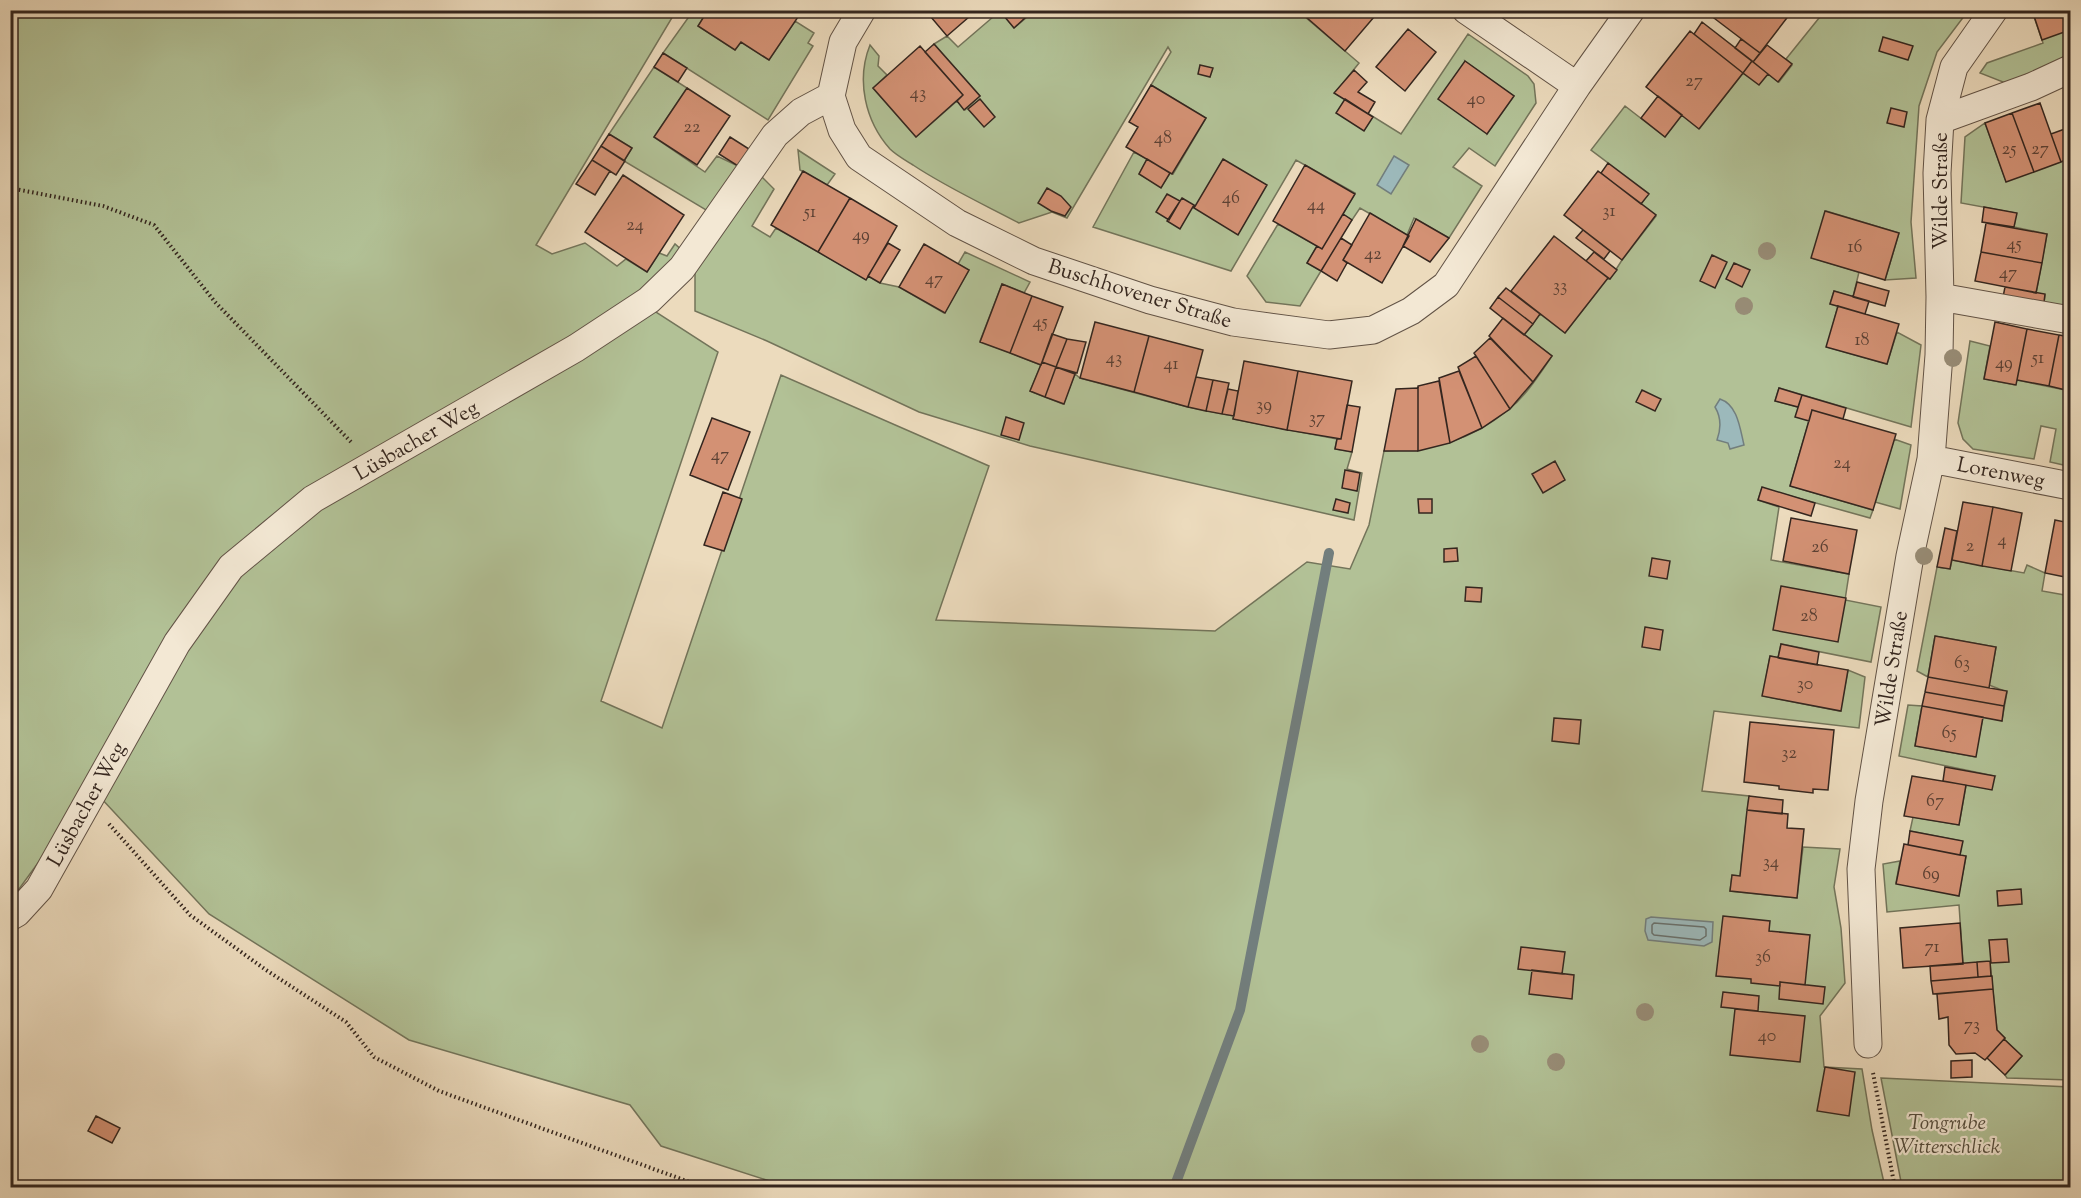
<svg xmlns="http://www.w3.org/2000/svg" width="2081" height="1198" viewBox="0 0 2081 1198" font-family="'Sorts Mill Goudy',serif">
<rect width="100%" height="100%" fill="#ecdbbd"/>
<filter id="stains"><feTurbulence type="fractalNoise" baseFrequency=".00333" numOctaves="4"/><feColorMatrix values="0 0 0 0 .2 0 0 0 0 .09 0 0 0 0 .02 0 0 0 .5 -.17"/></filter>
<radialGradient id="worn" r=".72"><stop offset=".6" stop-color="#630" stop-opacity="0"/><stop offset="1" stop-color="#630" stop-opacity=".3"/></radialGradient>
<!-- green -->
<path fill="#b2c196" stroke="#73745a" stroke-width="1.5" fill-rule="evenodd" d="M11,11H676L536,245L552,254L585,243L617,266L626,259L647,272L659,253L667,256L675,244L684,252L634,298L718,352L601,701L662,728L781,375L989,466L936,620L1215,631L1307,562L1350,569L1369,525L1384,451C1433,450 1469,442 1508,410C1526,396 1539,375 1552,356L1524,335L1540,314L1565,333L1608,278L1610,279L1622,260L1656,216L1641,204L1648,193L1591,150L1625,106L1665,137L1682,115L1700,128L1743,73L1768,74L1779,82L1792,65L1786,59L1819,18L1811,11H1968L1937,52L1919,106L1911,222L1916,278L1885,280L1899,233L1826,211L1812,258L1859,272L1853,297L1834,291L1830,304L1838,306L1827,347L1887,364L1897,332L1921,345L1911,427L1779,388L1775,401L1798,407L1809,421L1790,486L1873,510L1870,518L1762,488L1758,500L1779,507L1771,560L1849,574L1845,600L1881,607L1871,662L1781,644L1778,658L1770,656L1763,696L1840,711L1848,670L1865,677L1859,728L1714,711L1702,791L1749,796L1740,876L1732,875L1730,891L1797,898L1803,847L1840,849L1834,887L1841,928L1845,983L1820,1016L1824,1067L1862,1069L1872,1130L1885,1187H788L661,1146L630,1105L409,1040L209,914L86,782L54,841L11,900Z
M693,11H708L698,26L735,50L741,42L769,60L795,21L814,33L808,43L813,46L768,120L663,53Z
M1000,11L1014,28L1026,18L1020,11H1298L1359,63L1335,93L1401,134L1468,34L1528,76L1534,84L1536,103L1495,166L1469,148L1453,167L1482,186L1449,238L1414,218L1407,235L1360,208L1352,220L1343,214L1355,193L1296,160L1231,271L1093,227L1134,152L1147,159L1139,174L1161,187L1170,173L1173,174L1206,118L1151,85L1171,52L1168,47L1067,218L1052,212L1019,223C983,204 946,187 913,165C905,160 896,155 890,149C865,121 856,80 870,45L879,56L878,66L887,75L873,88L916,137L957,101L965,110L980,96L934,44L947,36L958,47ZM1465,61L1514,96L1487,134Z
M2032,11H2070V57L2008,84L1980,73L1987,63L2043,43Z
M654,67L687,88L654,137L705,172L717,156L738,166L713,206L706,210L624,161L632,148L609,134Z
M1985,123L2006,181L2070,158V314L2043,310L2045,295L2036,293L2047,234L2014,227L2016,213L1961,203L1965,137Z
M798,150L835,174L827,185L800,170Z
M761,176L774,189L752,226L770,237L776,228L866,279L868,276L880,283L899,287L944,313L969,270L958,264L965,252L1030,282L1024,293L1002,284L980,341L1041,365L1030,391L1063,404L1075,374L1080,378L1188,407L1234,416L1233,419L1337,439L1335,449L1352,452L1347,469L1362,473L1354,520L1030,446L919,412L767,341L695,311V271Z
M1278,224L1317,246L1307,263L1321,271L1300,306L1266,302L1247,276Z
M1970,341L1990,346L1984,379L2015,385L2017,380L2070,391V451L2068,466L2050,462L2056,429L2041,426L2034,459L1973,449L1963,439L1958,423Z
M1894,439L1911,445L1900,509L1875,502Z
M1952,560L2024,573L2027,565L2045,573L2042,591L2070,596V1080L2007,1078L2005,1075L2022,1056L2004,1039L2005,1038L1997,1030L1990,962L1963,964L1959,905L1887,912L1883,864L1900,861L1896,883L1959,893L1966,856L1960,855L1962,841L1910,831L1913,817L1959,825L1966,785L1994,776L1899,756L1908,705L1922,706L1915,746L1975,757L1983,717L2002,720L2007,692L1989,685L1996,647L1935,636L1928,677L1917,671L1937,567L1950,569Z
M1881,1078L2070,1087V1187H1902Z"/>
<!-- water -->
<path fill="#9cb9bb" stroke="#727e7d" stroke-width="1.5" d="M1394,156L1409,165L1391,194L1377,185Z
M1720,399C1738,405 1740,429 1744,445L1730,449L1728,443L1717,440C1721,429 1721,417 1715,407Z
M1651,917L1713,922L1712,942L1704,946L1648,940L1645,931L1646,919Z"/>
<g fill="none" stroke-linecap="round" stroke-linejoin="round">
<!-- shore -->
<path stroke="#68706d" stroke-width="1.5" d="M1654,923L1704,927L1706,929V936L1700,940L1654,935L1652,933V925Z"/>
<!-- stream -->
<path stroke="#727e7d" stroke-width="10" d="M1174,1188L1240,1010L1329,553"/>
</g>
<!-- building -->
<path fill="#d39174" stroke="#34261f" stroke-width="1.5" d="M708,10H788L798,17L769,60L741,42L735,50L698,26Z
M925,10H977L947,36Z
M999,10H1020L1026,17L1014,28Z
M1298,10H1380L1345,51Z
M1708,10H1793L1760,53L1706,12Z
M2032,10H2070V30L2042,40Z
M1702,22L1752,61L1743,73L1694,34Z
M1408,29L1436,52L1405,91L1376,67Z
M1690,31L1743,73L1699,129L1646,87Z
M1883,37L1913,46L1908,60L1879,51Z
M1741,39L1760,53L1753,62L1735,48Z
M934,44L980,96L964,110L957,101L963,95L925,52Z
M1767,45L1792,64L1778,82L1753,62Z
M920,46L963,95L916,137L873,88Z
M663,53L687,68L678,82L654,67Z
M1465,61L1514,96L1487,134L1438,99Z
M1752,61L1768,74L1759,85L1743,73Z
M1200,65L1213,68L1210,77L1198,74Z
M1354,70L1367,82L1358,92L1375,102L1368,114L1334,93Z
M1151,85L1206,118L1172,174L1126,147L1138,127L1129,122Z
M687,88L730,116L697,165L654,137Z
M1658,96L1682,115L1665,137L1641,118Z
M980,99L995,117L984,127L968,109Z
M1345,99L1373,117L1364,131L1336,113Z
M2040,103L2061,162L2034,172L2012,113Z
M1891,108L1907,112L1904,127L1887,123Z
M2012,113L2034,172L2006,182L1985,123Z
M2070,127V158L2061,162L2051,134Z
M609,134L632,148L624,161L601,146Z
M730,137L749,149L738,166L719,154Z
M601,146L625,161L616,175L592,160Z
M1147,159L1170,173L1161,188L1139,174Z
M1223,159L1267,185L1238,235L1194,208Z
M592,160L610,171L595,195L576,184Z
M1608,163L1649,194L1641,204L1601,173Z
M1305,165L1355,194L1322,249L1273,221Z
M803,171L850,198L818,252L771,225Z
M1598,171L1656,215L1622,260L1564,215Z
M623,175L684,215L647,272L585,232Z
M1047,188L1061,196L1071,207L1065,216L1051,211L1038,203Z
M1167,194L1180,201L1169,220L1156,212Z
M850,198L897,226L866,280L818,252Z
M1182,198L1194,205L1180,229L1167,221Z
M1984,207L2017,213L2014,227L1982,222Z
M1825,211L1899,233L1885,280L1811,258Z
M1370,213L1409,236L1382,283L1343,260Z
M1343,214L1352,220L1321,271L1307,263L1317,246L1322,249Z
M1416,219L1449,238L1430,262L1403,246Z
M1986,223L2047,234L2042,263L1981,252Z
M1583,230L1610,251L1604,259L1576,238Z
M1554,236L1608,278L1565,333L1511,291Z
M1341,238L1352,245L1343,260L1347,263L1337,281L1321,271Z
M888,243L900,250L880,283L868,276Z
M924,244L969,270L945,313L899,287Z
M1594,252L1617,270L1610,279L1586,261Z
M1981,252L2042,263L2036,293L1975,281Z
M1712,255L1727,262L1715,288L1700,281Z
M1734,263L1750,270L1742,287L1726,279Z
M1857,282L1889,291L1885,306L1853,297Z
M1002,284L1032,296L1010,353L980,342Z
M2005,287L2045,294L2043,310L2002,302Z
M1506,288L1540,314L1533,324L1498,297Z
M1834,291L1869,301L1865,314L1830,304Z
M1032,296L1063,307L1041,365L1010,353Z
M1498,297L1533,324L1524,335L1490,308Z
M1838,306L1899,324L1887,364L1826,347Z
M1503,318L1552,356L1533,382L1489,336Z
M1095,322L1149,336L1134,392L1080,378Z
M1995,322L2027,329L2016,385L1984,379Z
M2027,329L2059,335L2049,386L2017,380Z
M1052,334L1067,339L1056,367L1042,362Z
M2059,335L2070,337V391L2049,386Z
M1149,336L1203,350L1188,407L1134,392Z
M1490,338L1533,382L1510,409L1474,353Z
M1067,339L1086,342L1077,373L1056,367Z
M1476,356L1510,409L1482,428L1458,367Z
M1244,361L1298,371L1287,430L1233,419Z
M1042,362L1056,367L1045,397L1030,391Z
M1056,367L1075,374L1064,404L1045,397Z
M1298,371L1352,381L1341,439L1287,430Z
M1459,371L1482,428L1450,443L1439,378Z
M1196,377L1213,380L1206,411L1188,407Z
M1213,380L1229,383L1222,414L1206,411Z
M1439,381L1450,443L1418,451V386Z
M1418,388V451H1384L1396,389Z
M1779,388L1802,395L1798,407L1775,401Z
M1228,389L1238,391L1234,416L1222,414Z
M1642,390L1661,399L1655,411L1636,402Z
M1802,395L1846,408L1843,419L1812,410L1809,421L1795,417Z
M1347,405L1360,407L1352,452L1335,449L1337,439H1341Z
M1812,410L1896,434L1873,510L1790,486Z
M1006,417L1024,423L1019,440L1001,435Z
M712,418L750,432L728,490L690,475Z
M1555,461L1565,480L1543,493L1532,474Z
M1345,470L1360,473L1357,491L1342,488Z
M1762,487L1815,503L1811,516L1758,500Z
M723,492L742,499L724,551L704,545Z
M1336,499L1350,503L1348,513L1333,510Z
M1418,499H1432V513H1419Z
M1963,502L1993,507L1982,566L1952,560Z
M1993,507L2022,513L2011,571L1982,566Z
M1791,518L1857,530L1849,574L1783,561Z
M2055,520L2070,523V578L2045,573Z
M1945,528L1957,531L1950,569L1937,567Z
M1457,548L1458,561L1444,562V549Z
M1652,558L1670,561L1667,579L1649,576Z
M1781,586L1846,598L1838,642L1773,630Z
M1466,587L1482,588L1481,602L1465,601Z
M1645,627L1663,630L1660,650L1642,647Z
M1935,636L1996,647L1989,688L1928,677Z
M1781,644L1819,652L1817,665L1778,658Z
M1770,656L1848,670L1841,711L1762,696Z
M1928,677L2007,691L2004,706L1925,692Z
M1925,692L2004,706L2002,721L1922,706Z
M1922,706L1983,717L1976,757L1915,746Z
M1554,718L1581,720L1579,744L1552,741Z
M1750,722L1834,730L1828,790L1813,789V793L1779,789V786L1744,782Z
M1945,767L1995,776L1992,790L1943,781Z
M1912,776L1966,785L1959,825L1904,816Z
M1749,796L1783,800L1782,814L1747,810Z
M1747,810L1788,814L1787,828L1804,829L1797,898L1730,891L1732,875L1740,876Z
M1910,831L1963,841L1960,855L1908,845Z
M1904,844L1966,856L1959,896L1896,884Z
M2021,889L2022,904L1998,906L1997,891Z
M1723,916L1770,921L1769,931L1810,935L1805,985L1780,982V986L1751,983V979L1716,976Z
M1960,923L1963,964L1903,968L1900,928Z
M2007,939L2009,962L1991,963L1989,940Z
M1521,947L1565,952L1562,974L1518,969Z
M1990,961L1991,976L1978,977L1977,962Z
M1977,962L1978,977L1931,981L1930,966Z
M1532,970L1574,975L1572,999L1529,994Z
M1992,976L1993,989L1933,994L1931,981Z
M1780,982L1825,987L1823,1004L1779,999Z
M1993,989L1997,1030L2005,1038L1985,1060L1975,1053L1956,1054L1949,1045L1948,1017L1939,1019L1937,994Z
M1723,992L1759,996L1758,1011L1721,1007Z
M1735,1009L1805,1016L1800,1062L1730,1055Z
M2004,1039L2022,1056L2005,1075L1987,1058Z
M1972,1060V1077L1951,1078V1061Z
M1825,1067L1855,1072L1849,1116L1817,1111Z
M96,1116L120,1128L112,1143L88,1131Z"/>
<g fill="none" stroke-linecap="round" stroke-linejoin="round">
<defs>
<path id="street" d="M1466,10L1577,86
M831,96L842,130L859,157L957,223L1034,261L1150,300L1233,322L1329,335L1373,330L1411,311L1446,285L1577,86L1631,10
M831,96L843,42L862,10
M1940,120L2031,87L2070,69
M1940,297L2070,320
M1931,459L2070,486
M10,917L17,913L39,889L177,643L231,567L313,499L576,348L649,300L682,268L775,135L801,112L831,96
M1868,1044L1861,869L1869,801L1910,556L1931,459L1939,355L1940,297L1937,173L1940,120L1954,67L1994,10"/>
</defs>
<!-- street casing -->
<use href="#street" stroke="#625346" stroke-width="29"/>
<!-- path -->
<path stroke="#34261f" stroke-width="4" stroke-dasharray="1.5 3" stroke-linecap="butt" d="M10,188L103,206L154,225L215,302L352,443
M109,824L190,915L266,970L346,1022L374,1057L439,1091L706,1188
M1873,1073L1895,1188"/>
<!-- street -->
<use href="#street" stroke="#f3e8d4" stroke-width="27"/>
</g>
<!-- trees -->
<g fill="#988d77">
<circle cx="1767" cy="251" r="9"/>
<circle cx="1744" cy="306" r="9"/>
<circle cx="1953" cy="358" r="9"/>
<circle cx="1924" cy="556" r="9"/>
<circle cx="1645" cy="1012" r="9"/>
<circle cx="1480" cy="1044" r="9"/>
<circle cx="1556" cy="1062" r="9"/>
</g>
<g text-anchor="middle" stroke-width="4.5" stroke-linejoin="round" paint-order="stroke">
<!-- number labels -->
<g font-size="18" fill="#5c4134">
<text x="1694" y="86">27</text>
<text x="918" y="98">43</text>
<text x="1476" y="104">40</text>
<text x="692" y="132">22</text>
<text x="1163" y="143">48</text>
<text x="2009" y="154">25</text>
<text x="2040" y="154">27</text>
<text x="1231" y="203">46</text>
<text x="1316" y="210">44</text>
<text x="1609" y="216">31</text>
<text x="810" y="217">51</text>
<text x="635" y="230">24</text>
<text x="861" y="240">49</text>
<text x="2014" y="249">45</text>
<text x="1855" y="252">16</text>
<text x="1373" y="259">42</text>
<text x="2008" y="278">47</text>
<text x="934" y="284">47</text>
<text x="1560" y="291">33</text>
<text x="1040" y="327">45</text>
<text x="1862" y="345">18</text>
<text x="1114" y="363">43</text>
<text x="2038" y="363">51</text>
<text x="2004" y="368">49</text>
<text x="1171" y="369">41</text>
<text x="1264" y="410">39</text>
<text x="1317" y="423">37</text>
<text x="720" y="460">47</text>
<text x="1842" y="468">24</text>
<text x="2002" y="545">4</text>
<text x="1970" y="551">2</text>
<text x="1820" y="552">26</text>
<text x="1809" y="621">28</text>
<text x="1962" y="668">63</text>
<text x="1805" y="689">30</text>
<text x="1949" y="738">65</text>
<text x="1789" y="758">32</text>
<text x="1935" y="806">67</text>
<text x="1771" y="867">34</text>
<text x="1931" y="879">69</text>
<text x="1932" y="952">71</text>
<text x="1763" y="962">36</text>
<text x="1972" y="1030">73</text>
<text x="1767" y="1041">40</text>
</g>
<!-- street labels -->
<g font-size="21" fill="#34261f" stroke="#f3e8d4">
<text transform="translate(1940 191) rotate(-90)" y="7">Wilde Straße</text>
<text transform="translate(1140 293) rotate(17)" y="7">Buschhovener Straße</text>
<text transform="translate(416 440) rotate(-30)" y="7">Lüsbacher Weg</text>
<text transform="translate(2001 472) rotate(11)" y="7">Lorenweg</text>
<text transform="translate(1891 669) rotate(-81)" y="7">Wilde Straße</text>
<text transform="translate(86 804) rotate(-61)" y="7">Lüsbacher Weg</text>
</g>
<!-- park labels -->
<g font-size="21" font-style="italic" fill="#544d3d" stroke="#f3e8d4">
<text x="1947" y="1129">Tongrube<tspan x="1947" dy="24">Witterschlick</tspan></text>
</g>
</g>
<!-- margin -->
<rect width="2081" height="1198" fill="none" stroke="#ecdbbd" stroke-width="36"/>
<rect x="12" y="12" width="2057" height="1174" fill="none" stroke="#34261f" stroke-width="3"/>
<rect x="18" y="18" width="2045" height="1162" fill="none" stroke="#34261f" stroke-width="1.5"/>
<rect width="100%" height="100%" filter="url(#stains)"/>
<rect width="100%" height="100%" fill="url(#worn)"/>
</svg>
